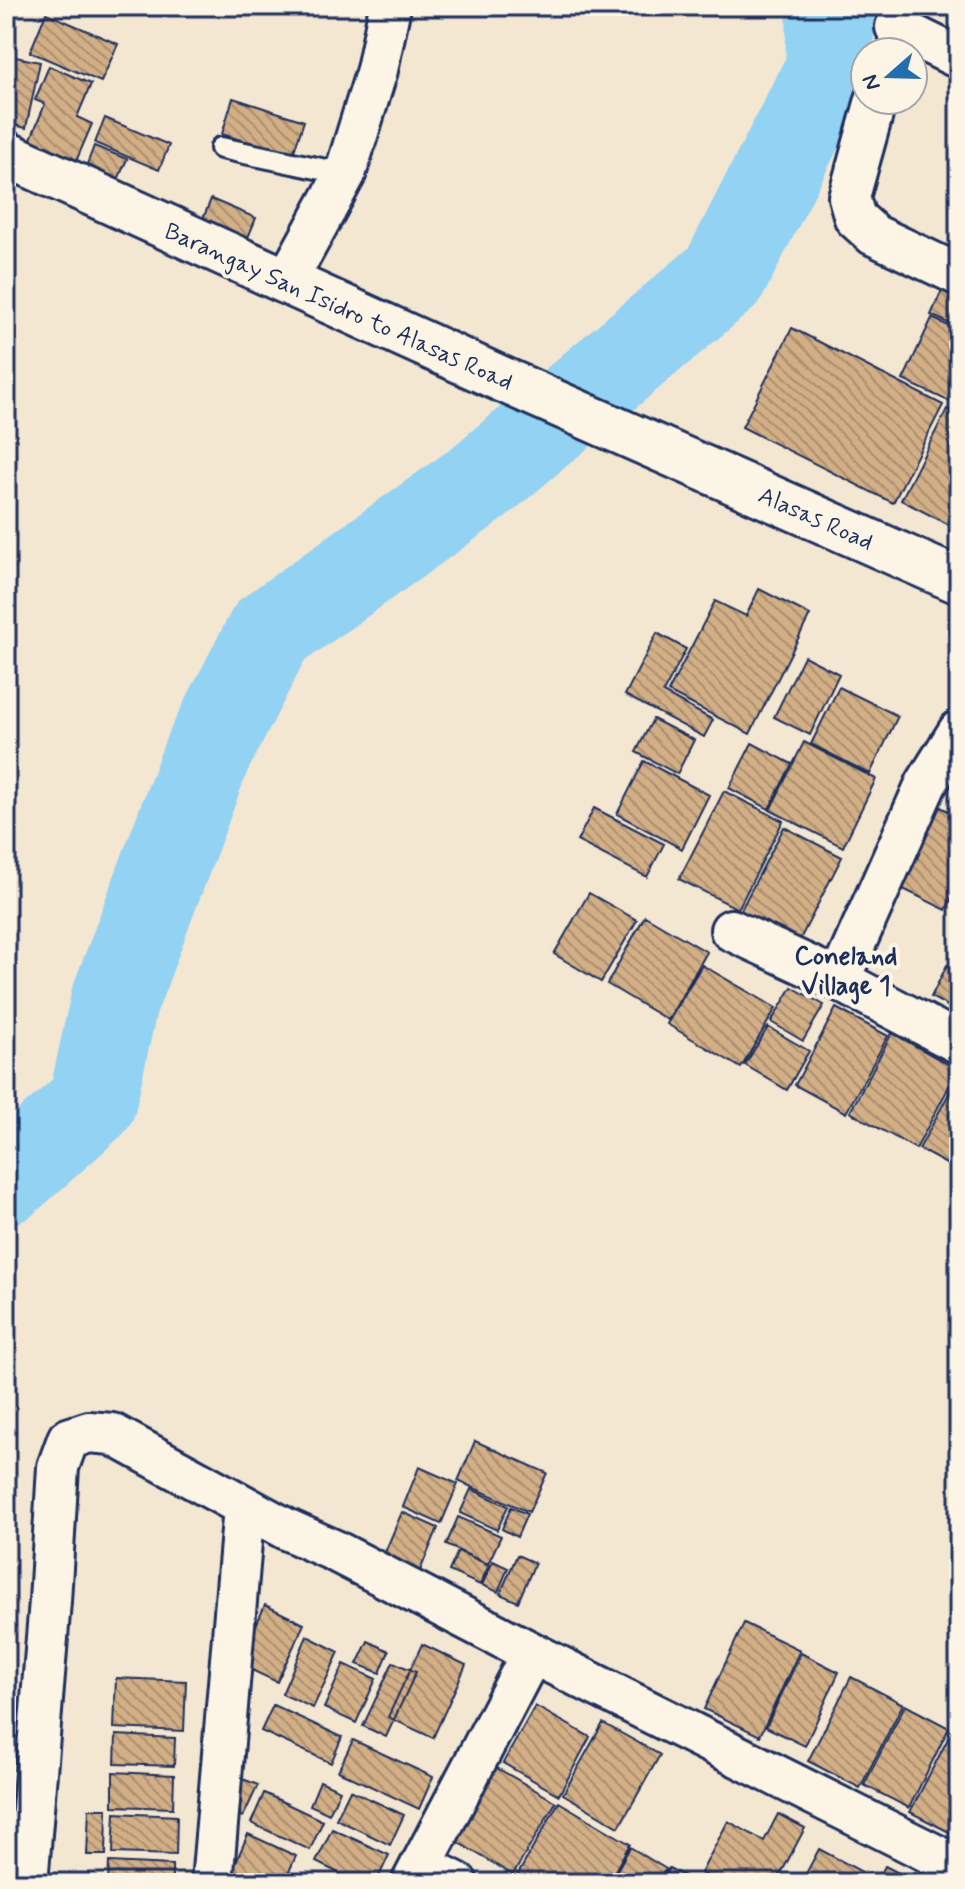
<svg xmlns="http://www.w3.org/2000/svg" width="965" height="1889" viewBox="0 0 965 1889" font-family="Mynerve,sans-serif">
<defs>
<pattern id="building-back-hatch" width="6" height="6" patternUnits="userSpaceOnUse" patternTransform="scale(2)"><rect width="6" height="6" fill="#d3af85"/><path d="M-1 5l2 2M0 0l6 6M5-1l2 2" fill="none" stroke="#aa8f70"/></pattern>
</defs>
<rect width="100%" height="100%" fill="#f4e7d2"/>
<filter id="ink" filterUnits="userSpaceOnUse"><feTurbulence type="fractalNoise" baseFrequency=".0125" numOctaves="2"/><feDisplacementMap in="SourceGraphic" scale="16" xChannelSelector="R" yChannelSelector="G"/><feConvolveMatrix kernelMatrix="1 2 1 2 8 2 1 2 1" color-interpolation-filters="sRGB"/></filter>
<g filter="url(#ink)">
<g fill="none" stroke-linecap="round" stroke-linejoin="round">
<!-- river -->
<path stroke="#92d2f3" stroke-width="88" d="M6,1180L92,1103L114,1002L207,754L270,632L477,484L724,276L829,69L831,6"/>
</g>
<!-- building -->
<path fill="url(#building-back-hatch)" stroke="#1b2f5e" stroke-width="2" d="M46,13L118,44L101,82L30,52Z
M6,55L40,62L26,128L6,123Z
M49,66L91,84L77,117L92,124L74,166L28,146L45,104L35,100Z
M233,98L304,121L292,157L222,134Z
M105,118L169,145L159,170L95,143Z
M94,146L127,159L114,189L83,175Z
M211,199L256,218L245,245L200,226Z
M6,219L9,220V295H6Z
M942,290L959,299V328L931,315Z
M932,318L959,331V406L903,380Z
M792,328L943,405L893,503L742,427Z
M947,409L959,415V530L901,500Z
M759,589L810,615L750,734L668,692L715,601L746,616Z
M657,633L686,649L663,693L713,720L704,737L625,695Z
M804,656L839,674L810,735L774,717Z
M839,687L898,716L870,774L811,744Z
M653,719L694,740L677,774L636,752Z
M804,742L876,779L843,847L770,810Z
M752,743L792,764L769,809L729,788Z
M644,761L709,795L682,849L617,814Z
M724,791L783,821L738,909L679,879Z
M934,804L959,816V883L946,910L895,885Z
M594,808L664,844L647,877L577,841Z
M784,827L842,857L793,953L734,923Z
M589,893L637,920L601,982L554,954Z
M645,916L707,952L668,1020L607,984Z
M702,965L776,1008L741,1068L667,1024Z
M947,965L959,970V993L951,1008L931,997Z
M792,987L824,1005L803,1041L771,1022Z
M836,1008L888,1036L846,1113L795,1085Z
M768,1027L809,1051L787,1090L745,1065Z
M892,1033L958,1070L916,1149L850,1112Z
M959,1075V1171L919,1149Z
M475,1441L547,1473L529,1512L458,1481Z
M419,1467L458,1484L441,1524L403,1507Z
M471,1489L508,1506L497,1530L460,1513Z
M511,1507L527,1514L517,1537L502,1529Z
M402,1512L438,1528L419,1573L383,1557Z
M458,1517L501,1536L488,1564L446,1545Z
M458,1551L489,1565L480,1585L449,1571Z
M517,1555L535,1563L518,1602L500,1594Z
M493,1561L508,1568L498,1592L482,1585Z
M265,1605L304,1624L277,1682L239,1664Z
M744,1623L800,1650L760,1736L704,1709Z
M307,1636L339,1652L313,1708L282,1694Z
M368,1641L389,1651L380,1673L357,1664Z
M422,1644L466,1665L433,1738L388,1717Z
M801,1653L839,1672L805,1746L766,1727Z
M393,1662L416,1672L386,1737L363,1726Z
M344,1664L376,1679L356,1723L324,1708Z
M851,1677L903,1704L860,1788L808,1761Z
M116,1678L186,1681L184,1731L114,1728Z
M273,1705L342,1737L331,1763L261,1731Z
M905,1705L949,1728L909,1808L864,1785Z
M535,1706L590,1737L559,1795L503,1763Z
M603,1723L660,1755L619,1827L563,1794Z
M952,1731L959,1735V1837L910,1812Z
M116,1735L175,1738L174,1766L115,1764Z
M353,1740L433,1777L419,1809L338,1771Z
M485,1761L556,1802L513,1875L444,1834Z
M113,1772L174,1775L173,1808L113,1806Z
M238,1777L258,1785L243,1817L223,1809Z
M320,1781L340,1790L329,1814L310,1805Z
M350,1790L404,1815L390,1845L336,1819Z
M264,1793L323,1821L310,1850L251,1823Z
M559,1802L630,1844L608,1883H513Z
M89,1809H107L106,1855H87Z
M115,1813L177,1816L176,1855L113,1853Z
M778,1814L805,1828L776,1883H721L701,1873L728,1821L764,1841Z
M332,1829L389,1855L376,1883H359L316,1862Z
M248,1834L296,1856L284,1883H258L232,1871Z
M630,1847L666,1869L658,1883H610Z
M819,1849L877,1880L875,1883H801Z
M109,1862L172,1865V1883H108Z
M885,1866L918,1883H876Z
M669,1868L688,1878L685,1883H660Z"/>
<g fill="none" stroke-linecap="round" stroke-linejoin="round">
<defs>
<path id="lane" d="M221,148L345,174"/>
<path id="street" d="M896,27L959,58
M876,100L849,197L855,218L874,235L959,275
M286,282L345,174L377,70L390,6
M731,930L839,980L959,1043
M839,980L926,784L959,731
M421,1865L457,1883
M27,1883L50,1601L58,1467L68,1439L89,1432L112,1434L286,1529L333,1550L532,1653L959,1867
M212,1883L244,1507
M412,1883L532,1653"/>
<path id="secondary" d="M6,154L497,377L959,581"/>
</defs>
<!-- lane casing -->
<use href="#lane" stroke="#1b2f5e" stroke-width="26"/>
<!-- street casing -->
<use href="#street" stroke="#1b2f5e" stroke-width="46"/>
<!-- secondary casing -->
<use href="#secondary" stroke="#1b2f5e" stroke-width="50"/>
<!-- lane -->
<use href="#lane" stroke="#fcf5e5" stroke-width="20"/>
<!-- street -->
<use href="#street" stroke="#fcf5e5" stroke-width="40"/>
<!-- secondary -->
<use href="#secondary" stroke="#fcf5e5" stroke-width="44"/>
</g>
</g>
<g text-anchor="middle" stroke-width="8" stroke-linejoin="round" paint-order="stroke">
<!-- street labels -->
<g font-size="24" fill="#1b2f5e" stroke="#fcf5e5">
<text transform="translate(339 306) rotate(24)" y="8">Barangay San Isidro to Alasas Road</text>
<text transform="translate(816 518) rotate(24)" y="8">Alasas Road</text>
</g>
<!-- neighbourhood labels -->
<g font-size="26" font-weight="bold" fill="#1b2f5e" stroke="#fcf5e5">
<text x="846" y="964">Coneland<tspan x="846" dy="30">Village 1</tspan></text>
</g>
</g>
<!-- margin -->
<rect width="965" height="1889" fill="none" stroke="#fcf5e5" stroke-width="32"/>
<rect x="16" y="16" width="933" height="1857" fill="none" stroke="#1b2f5e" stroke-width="3" filter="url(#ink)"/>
<!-- north arrow -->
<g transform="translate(889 76) rotate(250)"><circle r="38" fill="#fcf5e5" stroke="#a2a6af" stroke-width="2"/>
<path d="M0-6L14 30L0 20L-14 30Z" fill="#1f6fb2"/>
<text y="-12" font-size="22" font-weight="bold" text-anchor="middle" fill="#1b2f5e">N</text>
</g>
</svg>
